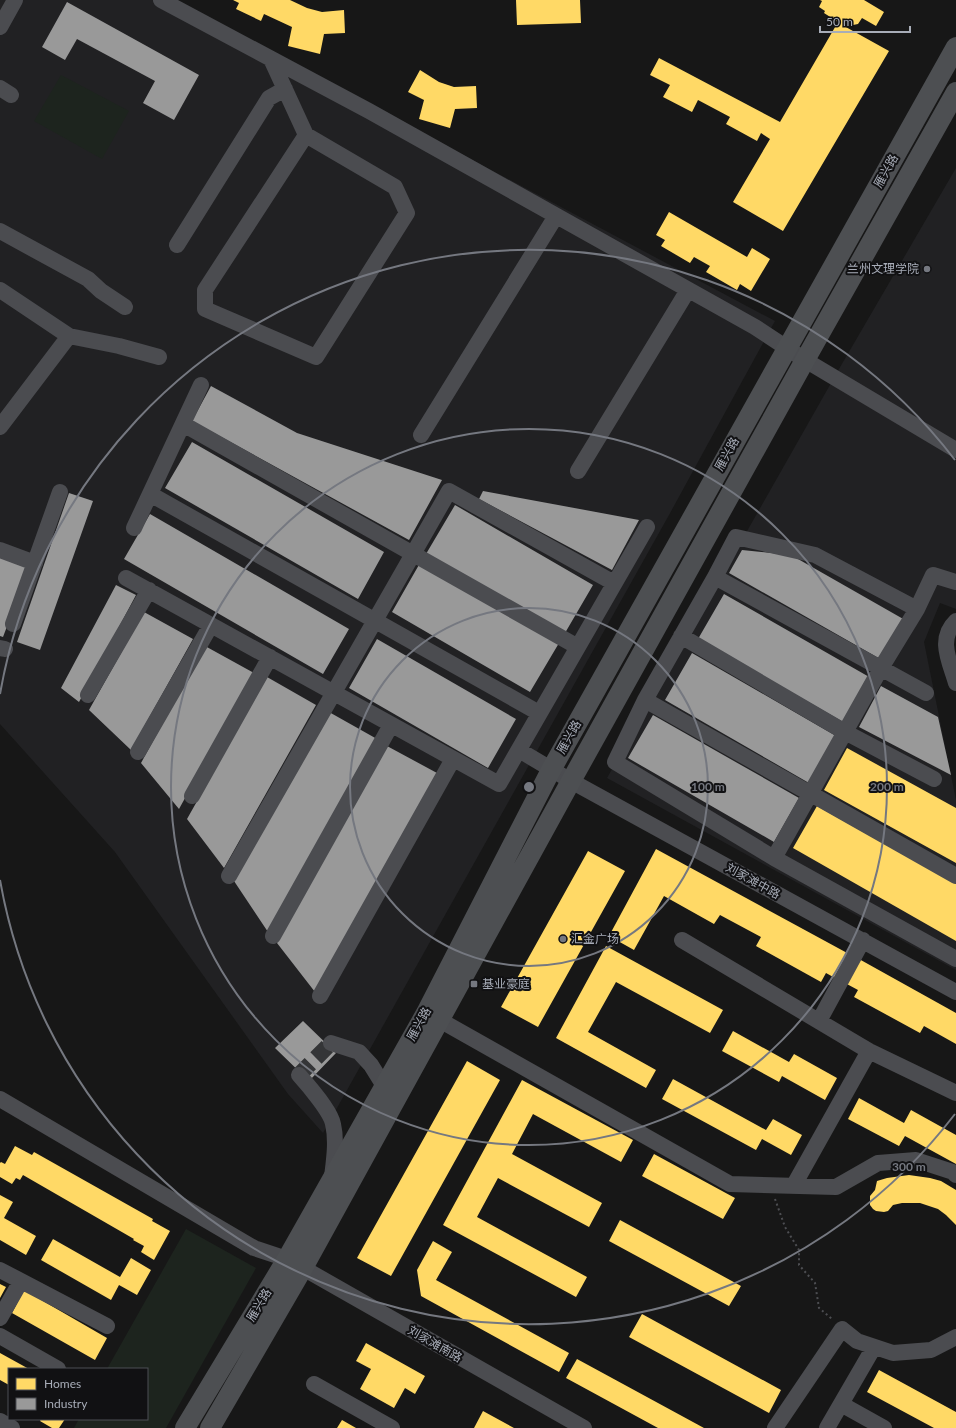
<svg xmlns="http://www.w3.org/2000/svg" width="956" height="1428" viewBox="0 0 956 1428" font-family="Lato,'Noto Sans SC',sans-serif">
<rect width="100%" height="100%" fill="#171717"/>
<!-- built -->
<path fill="#212123" d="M0,0H172L775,321L669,515L323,1133L288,1094L115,852L0,724Z
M956,168V609L940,603L924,642L956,800V970L607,778L839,369Z"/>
<!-- green -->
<path fill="#1d241e" d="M61,75L129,111L102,159L34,121Z
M186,1229L256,1268L166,1428H74L79,1419H147V1369H107Z"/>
<!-- homes -->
<path fill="#ffd966" d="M233,0H290L307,8L322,12L344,10L345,33L324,34L320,54L288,46L292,27L264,14L261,21L236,9L239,3Z
M516,0H580L581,23L517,25Z
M820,0H864L884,12L876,26L862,18L858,24L853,25L847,21L844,26L889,51L783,231L733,202L770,139L761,133L757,141L726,124L730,117L698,100L692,112L663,97L670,85L650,75L659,58L780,122L838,22L824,13L825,11L819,7L822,1Z
M420,70L439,82L454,87L476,86L477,108L455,109L450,128L419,119L424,100L408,92Z
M669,212L747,257L752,248L770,259L751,291L740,284L737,290L706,272L710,266L694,257L690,263L661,246L665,240L656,235Z
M847,748L956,808V863L824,790Z
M817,806L956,884V941L793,848Z
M656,849L849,954L835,978L826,973L821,982L756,946L761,937L720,915L714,924L664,896L634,950L609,936Z
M588,851L625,871L538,1027L501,1007Z
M606,946L723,1010L710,1033L616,982L588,1032L656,1070L646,1088L556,1038Z
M859,959L956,1013V1044L924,1026L920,1033L854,997L858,990L845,983Z
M733,1031L789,1062L794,1054L837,1078L825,1100L782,1076L779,1082L722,1051Z
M467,1061L500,1080L391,1276L357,1258Z
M673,1079L766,1130L773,1119L802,1135L791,1155L762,1139L756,1150L662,1099Z
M522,1080L633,1140L621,1162L533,1114L512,1154L602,1203L589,1227L498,1178L477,1217L587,1277L576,1297L443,1225Z
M859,1098L904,1123L911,1110L956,1135V1164L905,1136L899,1146L848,1119Z
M15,1146L32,1155L34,1152L153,1219L152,1221L170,1231L154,1260L141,1252L144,1246L133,1240L134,1239L23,1175L20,1180L16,1178L12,1184L0,1177V1163L1,1162L5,1164Z
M654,1154L735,1198L723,1219L642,1176Z
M909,1175L930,1178L941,1181L956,1190V1225L946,1215L938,1209L920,1203H902L893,1205L888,1211L884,1212L876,1211L873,1209L870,1205V1196L875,1190L877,1181L887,1178Z
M0,1195L13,1202L4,1218L36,1236L26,1255L0,1240Z
M620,1220L741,1286L729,1306L609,1241Z
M53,1239L120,1277L131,1258L151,1270L137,1295L119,1285L111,1300L41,1260Z
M433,1241L452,1252L436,1280L569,1353L559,1372L421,1296L417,1270Z
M0,1284L6,1287L0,1298Z
M24,1290L107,1338L95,1360L12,1313Z
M642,1314L781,1390L769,1413L629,1337Z
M366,1343L425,1376L415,1394L405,1388L394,1408L360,1389L371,1369L356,1361Z
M0,1353L29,1369H9V1385L0,1380Z
M577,1359L704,1428H658L566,1378Z
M879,1370L956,1412V1428H934L867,1392Z
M483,1411L514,1428H474Z
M41,1419H65L59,1428H52L40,1421Z
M342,1420L356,1428H337Z"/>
<!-- industry -->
<path fill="#999" d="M67,2L199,75L174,120L143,103L155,81L77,39L65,60L42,47Z
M211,386L297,433L442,480L409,540L192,421Z
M192,442L384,552L358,599L165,488Z
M483,491L639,520L612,570L479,499Z
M69,493L93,501L40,650L17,642Z
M455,505L593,585L565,633L426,554Z
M150,514L349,629L323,674L124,559Z
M742,550L791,555L905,620L882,660L729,573Z
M0,557L29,568L3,637L0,636Z
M420,563L559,643L530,692L392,612Z
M116,585L136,595L79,702L61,688Z
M724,594L871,678L845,723L698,639Z
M144,612L193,639L131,750L89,710Z
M377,639L516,719L488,768L349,688Z
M205,646L254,673L179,809L141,763Z
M692,653L836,736L809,783L665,700Z
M267,677L316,705L224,868L187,819Z
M881,686L938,717L951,775L859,727Z
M329,712L377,739L268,932L234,881Z
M653,715L799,798L774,842L628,758Z
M387,746L437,773L315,992L277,943Z
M303,1021L336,1053L309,1081L275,1048Z"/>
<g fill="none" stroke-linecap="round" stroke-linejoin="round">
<!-- minor-tunnel -->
<path stroke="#343537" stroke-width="16" stroke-dasharray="16 8" stroke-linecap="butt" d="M299,1075L331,1043"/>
<!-- path -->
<path stroke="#4d4e52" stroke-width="2" stroke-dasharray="2 3" stroke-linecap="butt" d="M775,1199L785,1227L799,1250V1265L815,1283L819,1308L832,1319"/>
<!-- minor -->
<path stroke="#4b4c50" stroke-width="16" d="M161,0L369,111L755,327L805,360L956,450
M0,27L15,0
M271,59L306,135L395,187L407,213L316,357L205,309V290L306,135
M0,88L11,95
M0,231L88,279L101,291L125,307
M177,245L269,98L285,89
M0,290L69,336L119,346L159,357
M183,424L578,647
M0,427L69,336
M421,435L556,216
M578,471L688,290
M150,494L539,713
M134,528L201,385
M0,550L35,563
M715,577L926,693
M126,578L499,784L647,527
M917,609L933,575L956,582
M956,621C937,639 950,662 956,683
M13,624L60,492
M681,636L845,732L934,779
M0,648L5,649
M88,695L149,590
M645,700L956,876
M519,750L571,781L956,992
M138,752L211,625
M192,796L270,657
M774,858L881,668L917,609L815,555L736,537L715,577L645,700L615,762L774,858L956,959
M229,876L449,491L614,583
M273,936L391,725
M682,940L869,1051L956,1093
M320,996L453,759
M429,1014L730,1184L836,1187L878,1163L916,1160L953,1172L956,1175
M819,1021L863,940
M331,1043L359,1052L371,1065L384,1086
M299,1075C308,1085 331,1112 333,1124C337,1141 334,1160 332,1177
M0,1099L254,1248L287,1259L584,1428
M794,1185L869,1051
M0,1270L107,1326
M0,1318L21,1281
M0,1336L58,1369
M314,1384L392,1428
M841,1404L884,1428
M0,1421L12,1428
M775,1428L842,1329L857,1341L893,1353L931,1350L956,1337
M827,1428L874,1347"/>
<!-- major -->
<path stroke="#4d4f52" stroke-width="20" d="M185,1428L287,1259L426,1013L551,770L956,47
M210,1428L303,1268L571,781L805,360L956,92"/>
</g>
<!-- distance rings -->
<g fill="none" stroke="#757880" stroke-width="2">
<circle cx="529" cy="787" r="179"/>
<circle cx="529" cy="787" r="358"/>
<path d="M955 1114A537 537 0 0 1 0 880M0 694A537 537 0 0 1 955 460"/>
</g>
<!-- markers -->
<g fill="#757880" stroke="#111113" stroke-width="1.5">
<circle cx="927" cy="269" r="4"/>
<circle cx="563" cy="939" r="4"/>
<rect x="470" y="980" width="8" height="8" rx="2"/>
</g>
<g text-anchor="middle" stroke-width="4" stroke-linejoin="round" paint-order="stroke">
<!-- street labels -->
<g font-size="12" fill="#a8adb8" stroke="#111113">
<text transform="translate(886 171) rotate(-61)" y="4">雁兴路</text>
<text transform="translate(727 454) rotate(-61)" y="4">雁兴路</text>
<text transform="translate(569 737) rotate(-61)" y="4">雁兴路</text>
<text transform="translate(753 881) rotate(29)" y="4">刘家滩中路</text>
<text transform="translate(419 1024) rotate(-61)" y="4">雁兴路</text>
<text transform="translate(259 1305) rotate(-59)" y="4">雁兴路</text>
<text transform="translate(435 1344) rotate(30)" y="4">刘家滩南路</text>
</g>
<!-- poi labels -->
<g font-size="12" fill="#a8adb8" stroke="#111113" text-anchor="start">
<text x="919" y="273" text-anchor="end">兰州文理学院</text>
<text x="571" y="943">汇金广场</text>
<text x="482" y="988">基业豪庭</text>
</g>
</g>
<circle cx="529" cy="787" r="6" fill="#757880" stroke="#111113" stroke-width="2"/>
<g font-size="12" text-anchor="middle" font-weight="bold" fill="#757880" stroke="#111113" stroke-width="4" stroke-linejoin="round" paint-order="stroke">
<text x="708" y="791">100 m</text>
<text x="887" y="791">200 m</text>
<text x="909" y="1171">300 m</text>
</g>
<!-- legend -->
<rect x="8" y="1368" width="140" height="52" fill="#111113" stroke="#4d4f55"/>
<rect x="16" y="1378" width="20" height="12" fill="#ffd966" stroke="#4d4f55"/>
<text x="44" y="1388" font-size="12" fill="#a8adb8">Homes</text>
<rect x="16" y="1398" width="20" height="12" fill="#999999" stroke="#4d4f55"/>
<text x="44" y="1408" font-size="12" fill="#a8adb8">Industry</text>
<!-- scale -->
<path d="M820 26v6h90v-6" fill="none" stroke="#a8adb8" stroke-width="2"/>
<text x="826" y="26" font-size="12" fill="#a8adb8" stroke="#111113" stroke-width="3" paint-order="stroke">50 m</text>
</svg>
